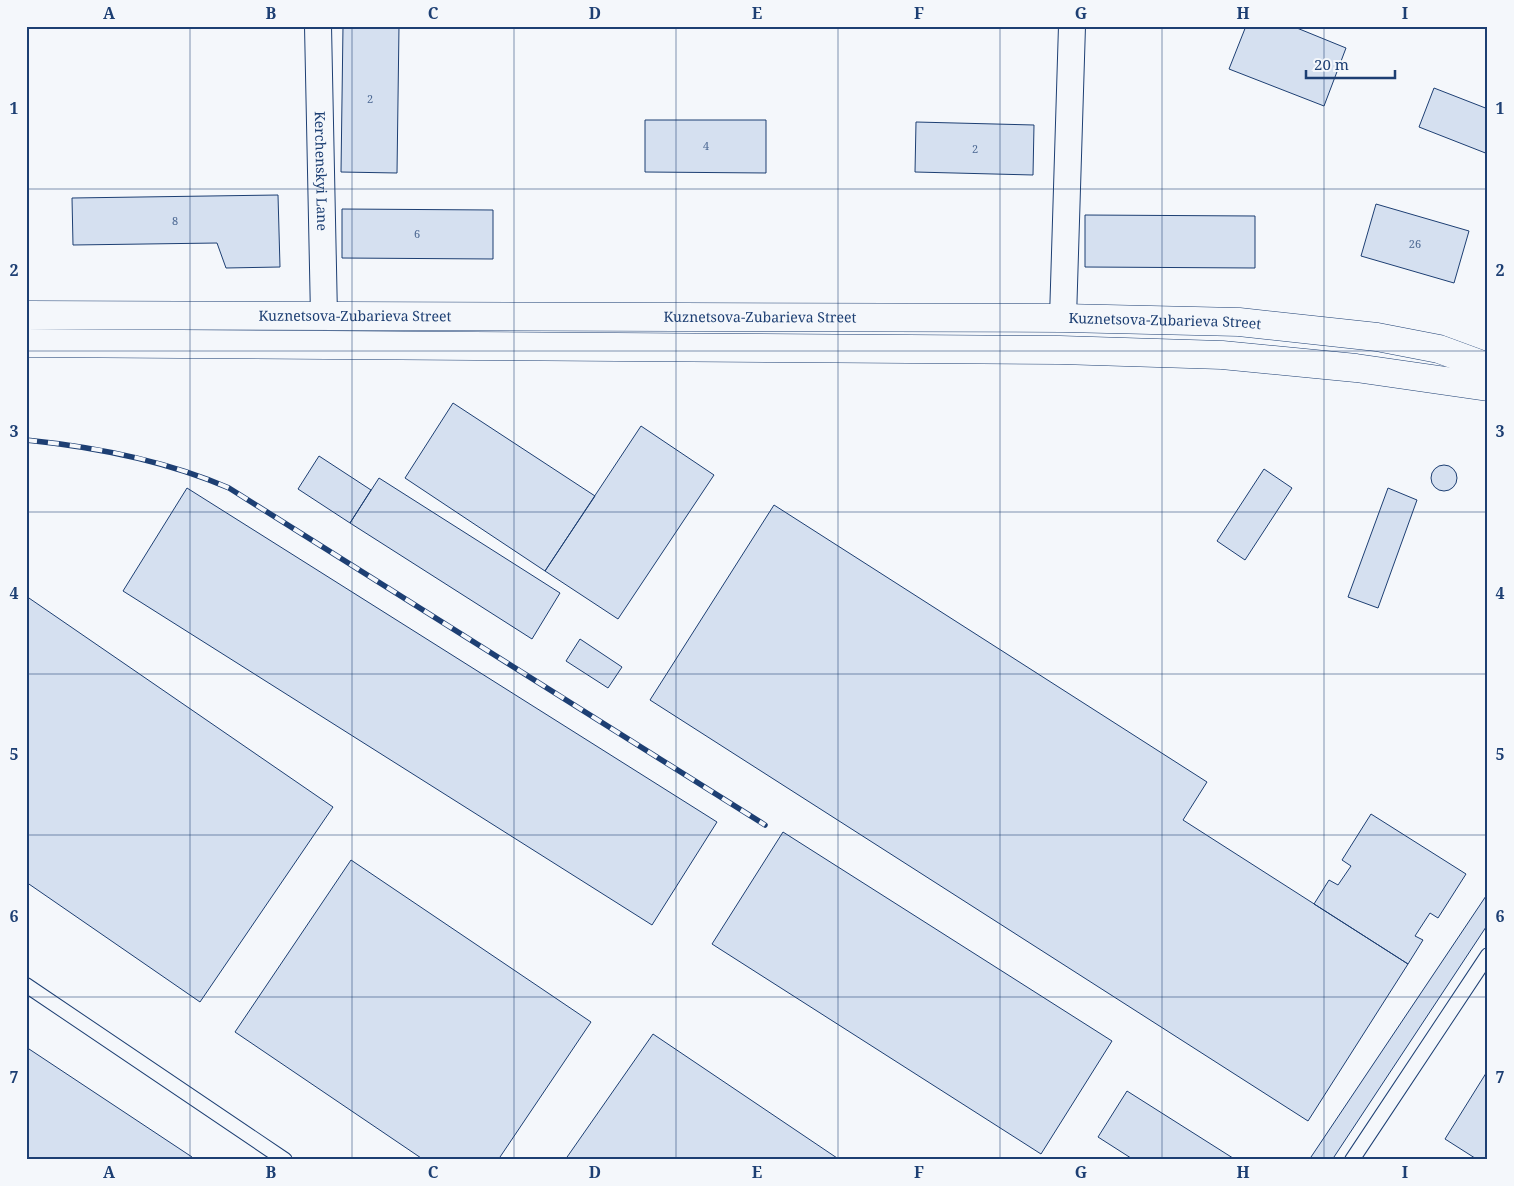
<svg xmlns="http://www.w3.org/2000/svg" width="1514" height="1186" viewBox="0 0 1514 1186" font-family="'Noto Serif',serif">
<rect width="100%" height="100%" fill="#f4f7fb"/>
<!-- building -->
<path fill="#d5e0f0" stroke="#1d3f73" d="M343,26H399L397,173L341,172Z
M1246,26H1292L1346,48L1324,106L1229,69Z
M1434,88L1488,109V154L1419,127Z
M645,120H766V173L645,172Z
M916,122L1034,125L1033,175L915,172Z
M278,195L280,267L226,268L217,243L73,245L72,198Z
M1376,204L1469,231L1454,283L1361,256Z
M342,209L493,210V259L342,258Z
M1085,215L1255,216V268L1085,267Z
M453,403L595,496L545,571L405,478Z
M641,426L714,475L618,619L545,571Z
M319,456L371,490L350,523L298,489Z
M1431 478a13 13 0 1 1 26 0a13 13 0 1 1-26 0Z
M1264,469L1292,488L1245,560L1217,541Z
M379,478L560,593L532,639L350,523Z
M187,488L717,822L652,925L123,591Z
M1388,488L1417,500L1378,608L1348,597Z
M774,505L1207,782L1183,820L1408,964L1308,1121L650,700Z
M26,596L333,807L200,1002L26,882Z
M580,639L622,667L608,688L566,661Z
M1371,814L1466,874L1438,918L1430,913L1415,936L1423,940L1408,964L1314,904L1329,880L1338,885L1351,866L1342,860Z
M783,832L1112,1041L1041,1154L712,944Z
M351,860L591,1022L498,1160H424L235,1032Z
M1488,893V924L1332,1160H1309Z
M653,1034L840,1160H565Z
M26,1047L192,1157L190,1160H26Z
M1488,1070V1160H1478L1445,1139Z
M1127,1091L1236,1160H1134L1098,1137Z"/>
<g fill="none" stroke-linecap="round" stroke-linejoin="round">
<defs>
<path id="lane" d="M26,985L285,1160
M1352,1160L1488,955"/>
<g id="street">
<path id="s1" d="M318,26L324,316"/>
<path d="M1063,318L1072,26"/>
</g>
<g id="secondary">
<path id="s2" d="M26,315L1063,318L1239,322L1377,337L1439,349L1488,367"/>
<path d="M26,343L1060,350L1222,355L1356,368L1488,387"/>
</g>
</defs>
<!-- lane casing -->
<use href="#lane" stroke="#1d3f73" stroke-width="16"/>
<!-- street casing -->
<use href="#street" stroke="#1d3f73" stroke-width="28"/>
<!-- secondary casing -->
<use href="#secondary" stroke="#1d3f73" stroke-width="29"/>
<!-- lane -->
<use href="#lane" stroke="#f4f7fb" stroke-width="14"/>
<!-- street -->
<use href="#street" stroke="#f4f7fb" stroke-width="26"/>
<!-- secondary -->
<use href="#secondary" stroke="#f4f7fb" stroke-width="28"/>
<defs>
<path id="rail" d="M26,440C96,447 164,460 229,488L765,825"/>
</defs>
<!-- rail casing -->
<use href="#rail" stroke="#1d3f73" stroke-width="5.5"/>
<!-- rail -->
<use href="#rail" stroke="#f4f7fb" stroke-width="4" stroke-dasharray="11" stroke-linecap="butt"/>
</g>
<!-- grid -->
<path fill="none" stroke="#1d3f73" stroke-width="1" stroke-opacity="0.55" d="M190,26V1160M352,26V1160M514,26V1160M676,26V1160M838,26V1160M1000,26V1160M1162,26V1160M1324,26V1160M26,189H1488M26,351H1488M26,512H1488M26,674H1488M26,835H1488M26,997H1488"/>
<g text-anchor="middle" stroke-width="4" stroke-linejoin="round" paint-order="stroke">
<!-- number labels -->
<g font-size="11" fill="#4b6792">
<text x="370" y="103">2</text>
<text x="706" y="150">4</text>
<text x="975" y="153">2</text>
<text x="175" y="225">8</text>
<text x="417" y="238">6</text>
<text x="1415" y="248">26</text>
</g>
<!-- street labels -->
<g font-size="14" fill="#1d3f73" stroke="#f4f7fb">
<text dy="5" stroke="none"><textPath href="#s1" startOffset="145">Kerchenskyi Lane</textPath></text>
<text dy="5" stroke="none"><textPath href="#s2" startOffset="329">Kuznetsova-Zubarieva Street</textPath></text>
<text dy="5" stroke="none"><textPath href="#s2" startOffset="734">Kuznetsova-Zubarieva Street</textPath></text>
<text dy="5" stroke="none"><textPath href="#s2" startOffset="1139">Kuznetsova-Zubarieva Street</textPath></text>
</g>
</g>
<!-- border -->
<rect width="1514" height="1186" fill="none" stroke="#f4f7fb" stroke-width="55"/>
<!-- scale -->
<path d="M1306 70v8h89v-8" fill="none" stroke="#1d3f73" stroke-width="2.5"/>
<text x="1314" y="70" font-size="15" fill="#1d3f73" stroke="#f4f7fb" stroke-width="4" paint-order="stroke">20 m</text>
<rect x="28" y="28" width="1458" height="1130" fill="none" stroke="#1d3f73" stroke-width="2"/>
<g font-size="16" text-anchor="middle" font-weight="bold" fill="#1d3f73">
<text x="109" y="19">A</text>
<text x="271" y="19">B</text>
<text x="433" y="19">C</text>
<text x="595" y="19">D</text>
<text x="757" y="19">E</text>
<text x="919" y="19">F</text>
<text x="1081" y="19">G</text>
<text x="1243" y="19">H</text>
<text x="1405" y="19">I</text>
<text x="14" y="114">1</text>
<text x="1500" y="114">1</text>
<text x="14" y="276">2</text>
<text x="1500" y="276">2</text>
<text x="14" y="437">3</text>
<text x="1500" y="437">3</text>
<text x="14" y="599">4</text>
<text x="1500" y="599">4</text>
<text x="14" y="760">5</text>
<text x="1500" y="760">5</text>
<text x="14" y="922">6</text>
<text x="1500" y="922">6</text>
<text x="14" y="1083">7</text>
<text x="1500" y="1083">7</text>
<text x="109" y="1178">A</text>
<text x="271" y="1178">B</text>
<text x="433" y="1178">C</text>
<text x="595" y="1178">D</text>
<text x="757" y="1178">E</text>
<text x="919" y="1178">F</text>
<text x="1081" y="1178">G</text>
<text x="1243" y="1178">H</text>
<text x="1405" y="1178">I</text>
</g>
</svg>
